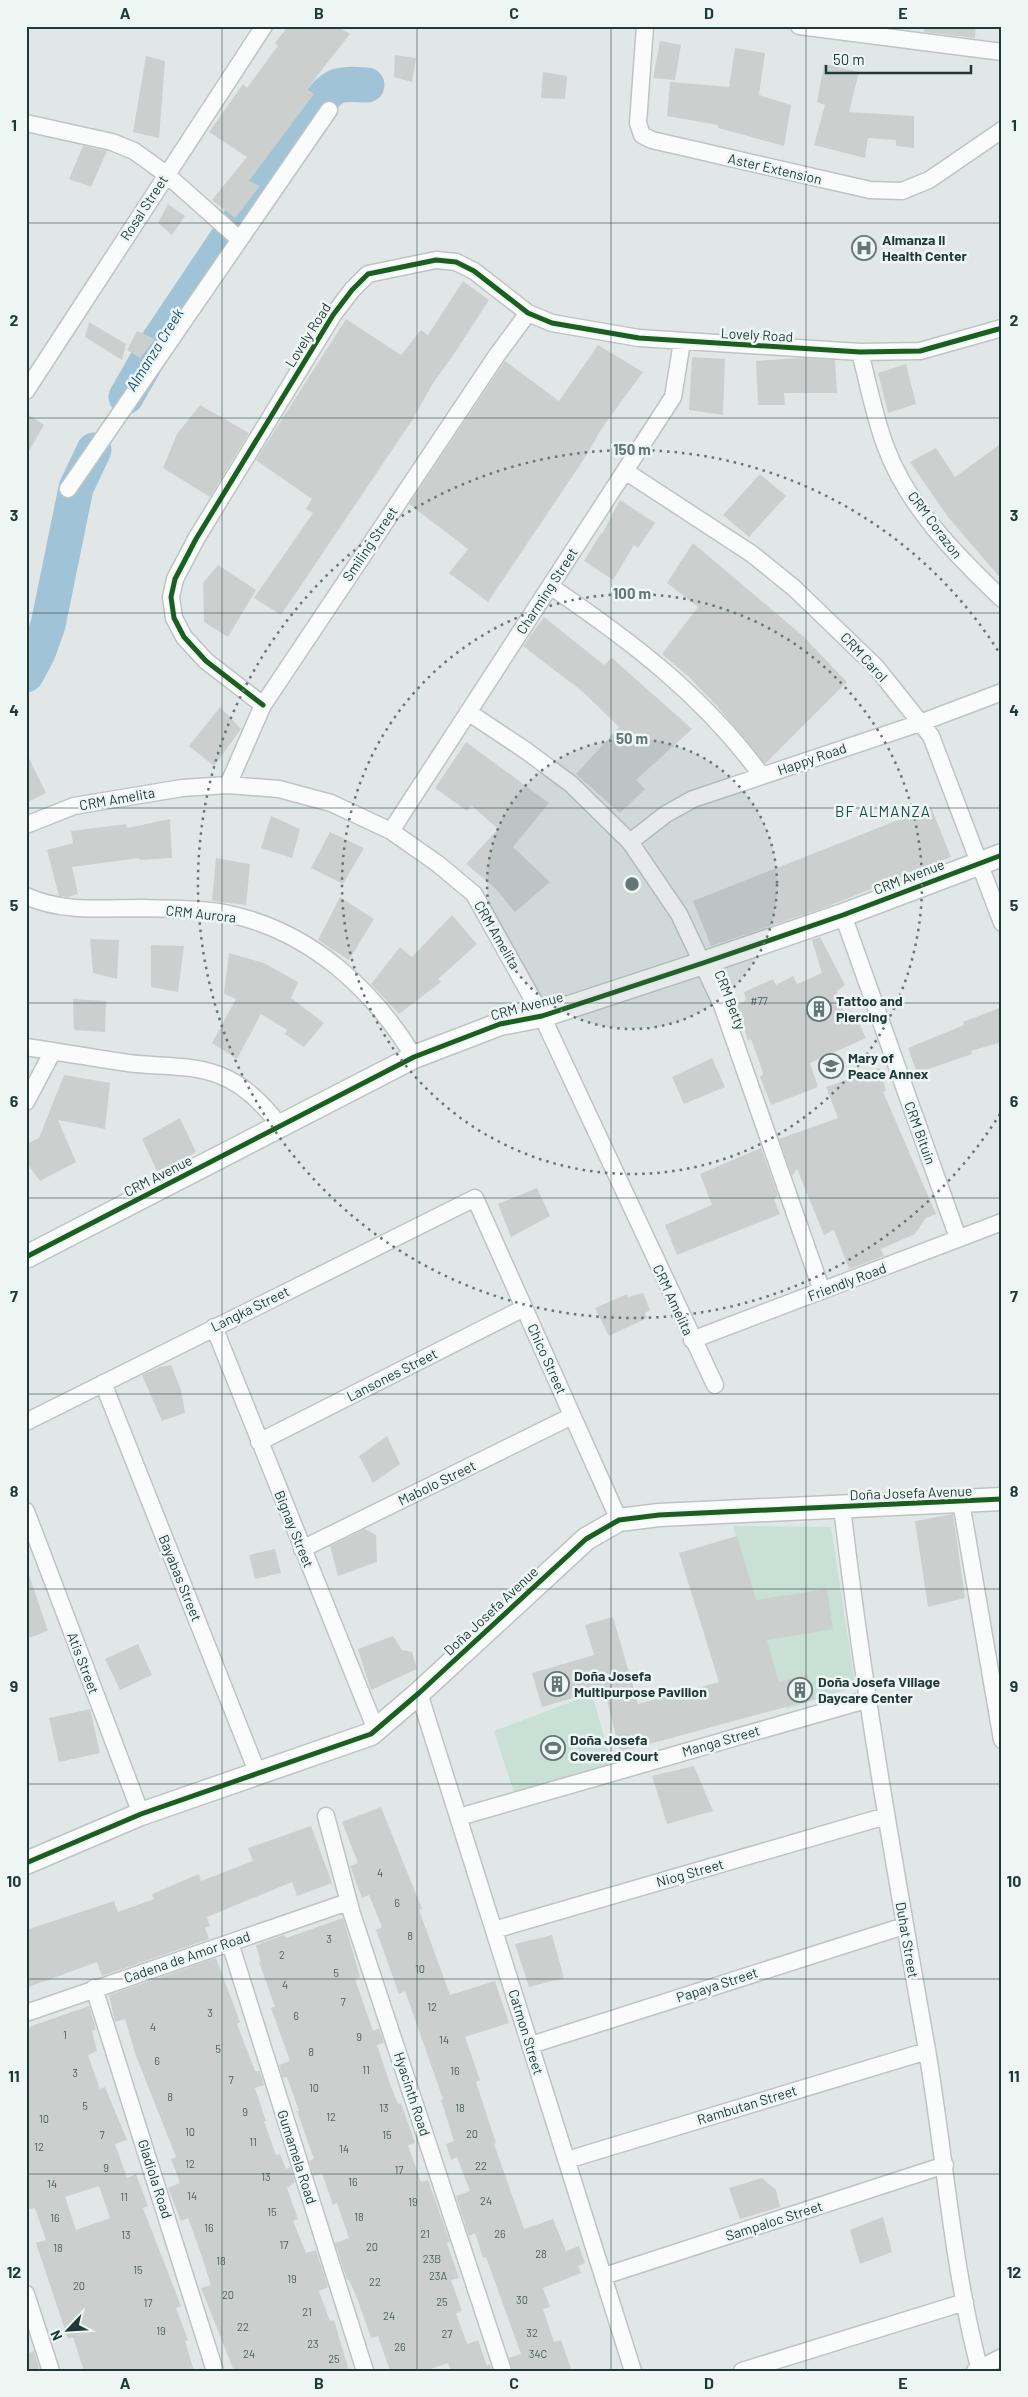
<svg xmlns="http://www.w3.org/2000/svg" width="1028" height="2397" viewBox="0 0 1028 2397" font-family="Barlow,sans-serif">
<rect width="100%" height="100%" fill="#e1e7e6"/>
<!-- green -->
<path fill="#c9e0d6" d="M733,1526L831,1527L855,1684L852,1688L787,1709Z
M592,1694L612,1764L514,1793L494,1731Z"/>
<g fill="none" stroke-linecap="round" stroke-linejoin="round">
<!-- river -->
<path stroke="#a1c3d7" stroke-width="35" d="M126,397L157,343L314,109C334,84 334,83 367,85
M26,675L38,653L48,625L76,488L94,450"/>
</g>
<!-- building -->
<path fill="#cbd0cf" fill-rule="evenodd" d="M288,26H337L350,34L307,89L314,94L249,181L260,186L235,218L212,200L247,157L209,132L243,84L247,88L278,46L275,43Z
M924,26H976L975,38L924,32Z
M660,41L681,45L675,80L653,78Z
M735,48L765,53L759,95L791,105L784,146L718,128V125L667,116L670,82L729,87Z
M395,55L416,58L412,82L394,77Z
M146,56L165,61L159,138L133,132Z
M824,64L859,72L849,112L914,116V148L896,146V140L868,138L865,158L814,145L825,105L817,102Z
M543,72L567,76L565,99L541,98Z
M83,146L107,151L91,187L69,179Z
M168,204L185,216L172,235L158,223Z
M463,281L489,300L454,354L433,383L413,419L281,615L254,598L313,513L306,509L312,499L256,460L346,319L401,355L421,330L428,335Z
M89,322L126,344L122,360L85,337Z
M137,331L155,339L140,358L127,350Z
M598,345L643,372L602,428L584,459L488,602L449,573L468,549L409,504L505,361L559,401Z
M692,357L725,359L723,415L689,410Z
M799,358L835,360L837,393H784L785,405H758L756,361Z
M906,364L916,404L888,413L878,373Z
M200,405L249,433L210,497L163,468L177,434Z
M26,413L44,425L26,456Z
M1002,443V580L948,517L910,462L936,448L955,477Z
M760,474L786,496L749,537L723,515Z
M620,500L655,523L638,548L634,545L613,580L584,561L601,533L602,534Z
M693,543L803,636L847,682L765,764L717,706L688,676L662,654L698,607L667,583Z
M218,565L256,590L228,637L204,622L203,583Z
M544,617L604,665L612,658L692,729L636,780L645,789L620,813L576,774L619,727L583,692L523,646Z
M220,707L241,729L214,766L189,746Z
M466,742L549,803L513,847L550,882L515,912L494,887L466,864L498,829L471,805L467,811L435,788Z
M26,752L46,793L26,803Z
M931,807L951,857L821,909L711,946L693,901Z
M271,816L300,829L292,858L261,848Z
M170,819L172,858L140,860L139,858L72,867L78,894L68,897L59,896L47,850L73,843L71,831L126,824L127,828Z
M330,832L364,848L343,884L311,868Z
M216,858L250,864L246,905L212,901Z
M340,897L374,919L349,960L318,940Z
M452,915L477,944L438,979L441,982L399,1014L371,984L400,947L412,957Z
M820,937L845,985L837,991L846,1019H857L866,1038L810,1063L818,1087L771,1105L760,1077L763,1074L760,1064L751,1039L748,1041L737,1005L746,1000L744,992L773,979L776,985L793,976L797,984L822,973L812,940Z
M90,939L119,940L117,979L93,973Z
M151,945L184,946L178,992L151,987Z
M229,953L264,963L298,982L291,998L324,1023L304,1047L285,1034L287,1030L261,1014L237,1059L212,1043L236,999L224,994Z
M73,999L106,1001L105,1032L74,1030Z
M1002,1007V1042L971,1051L972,1054L917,1073L908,1048L964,1025L963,1022Z
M712,1058L725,1087L684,1104L672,1077Z
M880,1068L886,1091L883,1092L936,1214L926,1218L915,1234L881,1249L884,1256L849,1269L834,1230L824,1235L797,1169L792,1176L779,1139L838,1118L826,1087Z
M64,1075L110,1083L105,1129L58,1120L76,1162L40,1181L26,1162V1144L39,1138Z
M180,1118L196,1152L158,1173L142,1139Z
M761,1148L778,1195L774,1200L780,1214L677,1255L665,1225L712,1205L700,1174Z
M537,1188L550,1216L511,1237L498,1204Z
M643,1293L650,1310L645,1313L647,1318L609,1336L595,1308L627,1294L628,1297Z
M171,1365L181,1390L185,1413L162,1421L142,1375L160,1367Z
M387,1436L400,1464L373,1483L359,1456Z
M953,1514L965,1598L928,1607L915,1521Z
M365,1529L376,1535L377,1562L338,1576L330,1546Z
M737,1536L756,1600L827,1589L833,1629L767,1640L779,1682L807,1674L815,1699L620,1752L604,1689L542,1707L532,1673L594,1655L585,1625L613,1617L638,1704L719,1682L679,1553Z
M275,1549L281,1573L255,1579L249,1555Z
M29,1575L48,1631L26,1639V1576Z
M393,1636L402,1650L412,1652L417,1669L371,1690L358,1649Z
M138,1644L152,1675L120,1690L105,1659Z
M90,1709L100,1753L59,1762L49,1718Z
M694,1766L713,1811L667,1824L652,1776Z
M381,1807L422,1909L419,1910L450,1995L495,1981L509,2023L465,2037L480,2080L476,2082L496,2143L494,2144L524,2229L553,2219L566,2251L579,2246L585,2263L578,2266L581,2273L543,2288L550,2307L543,2309L554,2342L561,2340L572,2371H513L509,2358L521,2354L486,2257L483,2258L475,2233L469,2236L456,2196L470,2191L457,2157L451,2160L446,2144L454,2141L441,2100L443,2099L405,1991L399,1994L376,1930L382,1927L369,1895L362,1898L350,1866L358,1863L342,1822Z
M311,1826L332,1883L297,1896L292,1882L207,1917L210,1926L205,1928L209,1939L102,1976L97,1962L26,1988V1930L114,1901L118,1912L154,1899L152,1894L199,1874L201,1881L253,1861L248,1848Z
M343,1918L360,1977L355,1979L373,2031L379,2028L384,2043L377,2045L390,2084L398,2104L401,2103L415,2143L408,2145L421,2182L428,2180L450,2242L447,2243L459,2278L451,2280L462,2311L456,2313L467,2344L478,2340L487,2366L490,2364L492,2371H451L448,2363L425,2371H390L378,2336L371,2338L357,2298L349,2280H347L335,2243L349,2238L337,2203L333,2205L322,2173L314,2176L309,2161L314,2159L297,2111H299L287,2077L283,2078L279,2065L290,2061L271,2008L275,2007L259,1962H261L256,1945L284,1935L286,1938Z
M552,1935L564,1978L529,1987L515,1944Z
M216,1958L240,2022L237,2024L255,2071H260L264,2085L255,2088L266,2121H264L276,2155L280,2154L286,2169L290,2167L295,2182L287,2188L298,2219L293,2221L306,2253L316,2250L328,2287L319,2291L330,2321L334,2320L349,2371H234L201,2288L211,2285L200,2251L188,2218L181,2221L168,2188L180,2183L171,2159L176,2157L136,2056L125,2019L115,2022L109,1995Z
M89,2006L96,2029L92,2031L97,2051L88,2055L100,2089L105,2087L127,2140L115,2144L127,2178L136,2174L148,2206L143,2208L181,2306L176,2308L188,2340L185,2341L194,2371H84L73,2337L68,2339L36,2243L46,2240L35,2208L26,2210V2028ZM99,2186L110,2218L76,2230L65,2197Z
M762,2178L776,2190L780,2207L740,2219L729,2188Z
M883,2217L892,2252L860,2264L850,2230Z
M34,2351L40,2371H26V2354Z"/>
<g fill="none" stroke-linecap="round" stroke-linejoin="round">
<defs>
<path id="street" d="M645,26L638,123L642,135L652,140L870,190L902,191L929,180L1002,130
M799,26L1002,52
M26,123L112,142L134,151L166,174L239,239
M860,352C868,383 874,415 885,445C907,506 956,555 1002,599
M26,391L264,26
M625,471L752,554L794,588L876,667L931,736L1002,923
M68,489L329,110
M550,586C631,641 704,696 762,776
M263,705L206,661L184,637L174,618L171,597L175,579L196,539L333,315L352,290L368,274L436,260L456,262L474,271L528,313L552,323L639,338L860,352L920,351L1002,328
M468,712L525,750L571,784L630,842L679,914L722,1005L822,1291
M228,785L263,705L497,355L528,313
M26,825L74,806L182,788L228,785L279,789L331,803L391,831L438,864L474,894L542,1016L715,1385
M391,831L673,397L682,342
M630,842L666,814L693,799L920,723L1002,692
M26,896C64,913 102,908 142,908C171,909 205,908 233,915C311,933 373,989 414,1057
M843,915L958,1238
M26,1047C60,1052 94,1058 128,1063C158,1067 191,1064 219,1075C244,1084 265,1106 280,1126
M26,1102L53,1051
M214,1327L376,1730
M692,1340L1002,1222
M103,1383L258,1774
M26,1422L475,1198L619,1520
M259,1442L524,1308
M961,1502L1002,1740
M842,1507C863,1689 895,1869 927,2050C945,2156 952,2266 980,2371
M26,1511L141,1814
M302,1549L572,1416
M419,1693L633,2371
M326,1816L352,1914L503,2371
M459,1817L869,1699
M494,1930L886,1816
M230,1943L365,2371
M94,1988L215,2371
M26,2013L348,1902
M531,2045L904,1926
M567,2160L927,2051
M604,2276L945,2165
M26,2294L51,2371
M742,2371L965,2302
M975,2371L1002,2357"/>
<path id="secondary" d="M26,1257L414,1057L500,1024L542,1016L703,963L843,915L1002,855
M26,1863L141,1814L371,1734L419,1693L586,1539L619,1520L659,1515L1002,1499"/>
</defs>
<!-- street casing -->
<use href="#street" stroke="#bec4c3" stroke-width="19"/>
<!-- secondary casing -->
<use href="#secondary" stroke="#bdc4c3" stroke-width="25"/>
<!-- street -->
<use href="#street" stroke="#fafbfb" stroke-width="16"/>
<!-- secondary -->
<use href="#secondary" stroke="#fafbfb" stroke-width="22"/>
<defs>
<path id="cycleway" d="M263,705L206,661L184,637L174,618L171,597L175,579L196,539L333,315L352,290L368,274L436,260L456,262L474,271L528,313L552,323L639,338L860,352L920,351L1002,328
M26,1257L414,1057L500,1024L542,1016L703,963L843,915L1002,855
M26,1863L141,1814L371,1734L419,1693L586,1539L619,1520L659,1515L1002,1499"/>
</defs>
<!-- cycleway casing -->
<use href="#cycleway" stroke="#eef6f4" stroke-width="8"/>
<!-- cycleway -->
<use href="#cycleway" stroke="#1b5e20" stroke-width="5"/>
</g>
<!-- grid -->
<path fill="none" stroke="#1f3938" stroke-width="1" stroke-opacity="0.55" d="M222,26V2371M417,26V2371M611,26V2371M806,26V2371M26,223H1002M26,418H1002M26,613H1002M26,808H1002M26,1003H1002M26,1198H1002M26,1394H1002M26,1589H1002M26,1784H1002M26,1979H1002M26,2174H1002"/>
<!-- distance rings -->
<circle cx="632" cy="884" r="145" fill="#637675" fill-opacity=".12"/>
<g fill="none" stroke="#637675" stroke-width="2.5" stroke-dasharray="2.5 5">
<circle cx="632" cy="884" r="145"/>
<circle cx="632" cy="884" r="290"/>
<path d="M1000 1114A434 434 0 1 1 1000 654"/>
</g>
<!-- icons -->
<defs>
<symbol id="hospital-ring" viewBox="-11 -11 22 22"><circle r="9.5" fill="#eef6f4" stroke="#637675" stroke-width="1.5"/><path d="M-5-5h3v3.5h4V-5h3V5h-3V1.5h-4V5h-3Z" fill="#637675"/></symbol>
<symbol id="building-ring" viewBox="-11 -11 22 22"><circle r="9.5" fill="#eef6f4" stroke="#637675" stroke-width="1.5"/><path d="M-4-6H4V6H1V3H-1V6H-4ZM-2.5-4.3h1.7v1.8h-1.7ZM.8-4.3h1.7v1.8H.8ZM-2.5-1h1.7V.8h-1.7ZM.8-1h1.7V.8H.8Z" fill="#637675"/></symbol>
<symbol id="school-ring" viewBox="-11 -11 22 22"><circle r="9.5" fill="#eef6f4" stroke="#637675" stroke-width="1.5"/><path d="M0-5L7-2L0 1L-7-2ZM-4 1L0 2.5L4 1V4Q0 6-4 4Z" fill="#637675"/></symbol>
<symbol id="stadium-ring" viewBox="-11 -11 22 22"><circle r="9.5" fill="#eef6f4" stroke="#637675" stroke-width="1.5"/><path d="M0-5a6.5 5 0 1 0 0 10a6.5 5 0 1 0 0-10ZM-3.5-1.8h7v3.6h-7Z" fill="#637675"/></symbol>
</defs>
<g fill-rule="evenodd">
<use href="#hospital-ring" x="850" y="234" width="28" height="28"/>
<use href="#building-ring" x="805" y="995" width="28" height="28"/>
<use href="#school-ring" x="817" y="1052" width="28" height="28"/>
<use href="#building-ring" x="543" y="1670" width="28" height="28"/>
<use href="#building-ring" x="786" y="1676" width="28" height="28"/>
<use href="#stadium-ring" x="539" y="1734" width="28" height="28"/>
</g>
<g text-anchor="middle" stroke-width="5" stroke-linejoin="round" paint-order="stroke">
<!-- number labels -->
<g font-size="11" fill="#4a5f5e">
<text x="759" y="1005">#77</text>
<text x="380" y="1877">4</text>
<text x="397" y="1907">6</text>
<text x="410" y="1940">8</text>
<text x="329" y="1943">3</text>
<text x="282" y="1959">2</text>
<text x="420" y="1973">10</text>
<text x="336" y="1977">5</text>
<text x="285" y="1989">4</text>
<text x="343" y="2006">7</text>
<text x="432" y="2011">12</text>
<text x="210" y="2017">3</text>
<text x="296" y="2020">6</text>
<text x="153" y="2031">4</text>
<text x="65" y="2039">1</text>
<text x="359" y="2041">9</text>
<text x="444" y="2044">14</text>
<text x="218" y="2053">5</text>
<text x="311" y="2056">8</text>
<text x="157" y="2065">6</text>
<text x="366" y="2074">11</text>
<text x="455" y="2075">16</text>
<text x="75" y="2077">3</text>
<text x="231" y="2084">7</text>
<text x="314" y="2092">10</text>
<text x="170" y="2101">8</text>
<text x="85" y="2110">5</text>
<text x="384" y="2112">13</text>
<text x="460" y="2112">18</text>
<text x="245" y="2116">9</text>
<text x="331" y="2121">12</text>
<text x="44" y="2123">10</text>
<text x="190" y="2136">10</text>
<text x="472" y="2138">20</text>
<text x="102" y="2139">7</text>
<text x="387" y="2139">15</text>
<text x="253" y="2146">11</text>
<text x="39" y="2151">12</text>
<text x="344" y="2153">14</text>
<text x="190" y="2168">12</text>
<text x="481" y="2170">22</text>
<text x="106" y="2172">9</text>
<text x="399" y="2174">17</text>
<text x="266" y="2181">13</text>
<text x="353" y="2186">16</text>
<text x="52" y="2188">14</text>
<text x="192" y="2200">14</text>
<text x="124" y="2201">11</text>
<text x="486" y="2205">24</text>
<text x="413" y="2206">19</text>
<text x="272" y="2216">15</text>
<text x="359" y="2221">18</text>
<text x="55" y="2222">16</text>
<text x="209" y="2232">16</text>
<text x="425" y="2238">21</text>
<text x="500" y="2238">26</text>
<text x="126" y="2239">13</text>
<text x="284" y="2249">17</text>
<text x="372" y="2251">20</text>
<text x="58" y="2252">18</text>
<text x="541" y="2258">28</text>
<text x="432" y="2263">23B</text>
<text x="221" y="2265">18</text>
<text x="138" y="2274">15</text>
<text x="438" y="2280">23A</text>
<text x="292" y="2283">19</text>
<text x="375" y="2286">22</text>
<text x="79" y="2290">20</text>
<text x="228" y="2299">20</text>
<text x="522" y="2304">30</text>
<text x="442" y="2306">25</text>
<text x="148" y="2307">17</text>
<text x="307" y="2316">21</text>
<text x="389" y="2320">24</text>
<text x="243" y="2331">22</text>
<text x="161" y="2335">19</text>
<text x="532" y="2337">32</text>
<text x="447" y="2338">27</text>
<text x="313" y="2348">23</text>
<text x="400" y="2351">26</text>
<text x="249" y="2358">24</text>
<text x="538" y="2358">34C</text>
<text x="334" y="2363">25</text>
</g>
<!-- street labels -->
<g font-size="14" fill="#1f3938" stroke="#eef6f4">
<text transform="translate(775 169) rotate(13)" y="5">Aster Extension</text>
<text transform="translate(144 208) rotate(-57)" y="5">Rosal Street</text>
<text transform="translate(308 335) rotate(-58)" y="5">Lovely Road</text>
<text transform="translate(757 335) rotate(3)" y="5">Lovely Road</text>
<text transform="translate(935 525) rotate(53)" y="5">CRM Corazon</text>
<text transform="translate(370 544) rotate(-56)" y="5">Smiling Street</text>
<text transform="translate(547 591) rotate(-57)" y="5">Charming Street</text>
<text transform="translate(864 657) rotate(47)" y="5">CRM Carol</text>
<text transform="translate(812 759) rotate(-19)" y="5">Happy Road</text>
<text transform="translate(117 799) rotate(-10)" y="5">CRM Amelita</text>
<text transform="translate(909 877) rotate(-21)" y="5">CRM Avenue</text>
<text transform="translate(201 914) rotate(6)" y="5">CRM Aurora</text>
<text transform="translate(497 935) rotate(60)" y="5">CRM Amelita</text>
<text transform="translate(730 1000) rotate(69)" y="5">CRM Betty</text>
<text transform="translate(527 1006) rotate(-15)" y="5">CRM Avenue</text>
<text transform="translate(920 1133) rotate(70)" y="5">CRM Bituin</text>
<text transform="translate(158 1176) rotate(-27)" y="5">CRM Avenue</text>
<text transform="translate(847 1282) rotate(-21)" y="5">Friendly Road</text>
<text transform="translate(673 1300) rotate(65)" y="5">CRM Amelita</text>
<text transform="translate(250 1309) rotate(-26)" y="5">Langka Street</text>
<text transform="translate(547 1359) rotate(66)" y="5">Chico Street</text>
<text transform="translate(392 1375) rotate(-27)" y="5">Lansones Street</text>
<text transform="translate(437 1483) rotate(-26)" y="5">Mabolo Street</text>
<text transform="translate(911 1493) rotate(-2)" y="5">Doña Josefa Avenue</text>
<text transform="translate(294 1529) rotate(68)" y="5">Bignay Street</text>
<text transform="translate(180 1578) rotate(68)" y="5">Bayabas Street</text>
<text transform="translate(491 1611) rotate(-43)" y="5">Doña Josefa Avenue</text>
<text transform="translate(83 1663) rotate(69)" y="5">Atis Street</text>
<text transform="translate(721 1741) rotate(-16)" y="5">Manga Street</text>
<text transform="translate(690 1873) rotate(-16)" y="5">Niog Street</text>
<text transform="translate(907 1940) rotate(80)" y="5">Duhat Street</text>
<text transform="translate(187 1957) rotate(-19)" y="5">Cadena de Amor Road</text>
<text transform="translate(717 1985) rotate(-18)" y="5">Papaya Street</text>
<text transform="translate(526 2032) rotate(73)" y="5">Catmon Street</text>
<text transform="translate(412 2094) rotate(72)" y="5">Hyacinth Road</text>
<text transform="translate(747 2105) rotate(-17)" y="5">Rambutan Street</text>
<text transform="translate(297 2157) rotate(72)" y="5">Gumamela Road</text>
<text transform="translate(155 2179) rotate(72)" y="5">Gladiola Road</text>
<text transform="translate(774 2221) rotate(-18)" y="5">Sampaloc Street</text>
</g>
<!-- poi labels -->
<g font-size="14" font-weight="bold" fill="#1f3938" stroke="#eef6f4" text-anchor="start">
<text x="882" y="245">Almanza II<tspan x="882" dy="16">Health Center</tspan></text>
<text x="836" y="1006">Tattoo and<tspan x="836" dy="16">Piercing</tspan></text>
<text x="848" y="1063">Mary of<tspan x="848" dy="16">Peace Annex</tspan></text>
<text x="574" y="1681">Doña Josefa<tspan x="574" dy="16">Multipurpose Pavilion</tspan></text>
<text x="818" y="1687">Doña Josefa Village<tspan x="818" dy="16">Daycare Center</tspan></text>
<text x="570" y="1745">Doña Josefa<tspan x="570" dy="16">Covered Court</tspan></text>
</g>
<!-- water labels -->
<g font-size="15" font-style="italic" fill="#1a5174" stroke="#eef6f4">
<text transform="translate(155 350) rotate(-58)" y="5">Almanza Creek</text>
</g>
<!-- neighbourhood labels -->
<g font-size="15" letter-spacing="1" fill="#1c4b4a" stroke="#eef6f4">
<text x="883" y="817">BF ALMANZA</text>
</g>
</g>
<circle cx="632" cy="884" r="8" fill="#637675" stroke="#eef6f4" stroke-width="2.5"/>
<g font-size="15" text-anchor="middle" font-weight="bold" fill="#637675" stroke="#eef6f4" stroke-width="5" stroke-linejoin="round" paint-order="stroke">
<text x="632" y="455">150 m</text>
<text x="632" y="599">100 m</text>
<text x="632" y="744">50 m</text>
</g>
<!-- border -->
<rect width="1028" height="2397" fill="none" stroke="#eef6f4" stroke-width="55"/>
<!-- north arrow -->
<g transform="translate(68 2330) rotate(245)" stroke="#eef6f4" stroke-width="4" paint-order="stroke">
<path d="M0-4L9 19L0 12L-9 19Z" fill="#1f3938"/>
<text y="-8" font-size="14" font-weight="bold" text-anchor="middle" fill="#1f3938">N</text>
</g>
<!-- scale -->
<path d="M826 65v8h145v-8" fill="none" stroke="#1f3938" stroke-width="2.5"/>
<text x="833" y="65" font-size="15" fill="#1f3938" stroke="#eef6f4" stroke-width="4" paint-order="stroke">50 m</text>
<rect x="28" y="28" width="972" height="2342" fill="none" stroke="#1f3938" stroke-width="2"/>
<g font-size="16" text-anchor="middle" font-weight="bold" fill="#1f3938">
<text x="125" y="19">A</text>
<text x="319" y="19">B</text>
<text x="514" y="19">C</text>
<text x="709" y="19">D</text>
<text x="903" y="19">E</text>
<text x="14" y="131">1</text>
<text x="1014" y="131">1</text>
<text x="14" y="326">2</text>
<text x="1014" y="326">2</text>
<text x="14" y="521">3</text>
<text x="1014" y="521">3</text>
<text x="14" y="716">4</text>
<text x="1014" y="716">4</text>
<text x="14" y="911">5</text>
<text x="1014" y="911">5</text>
<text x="14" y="1107">6</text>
<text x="1014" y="1107">6</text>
<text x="14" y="1302">7</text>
<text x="1014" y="1302">7</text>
<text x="14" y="1497">8</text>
<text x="1014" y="1497">8</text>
<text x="14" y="1692">9</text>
<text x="1014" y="1692">9</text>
<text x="14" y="1887">10</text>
<text x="1014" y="1887">10</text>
<text x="14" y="2082">11</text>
<text x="1014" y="2082">11</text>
<text x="14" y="2278">12</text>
<text x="1014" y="2278">12</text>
<text x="125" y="2389">A</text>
<text x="319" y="2389">B</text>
<text x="514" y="2389">C</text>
<text x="709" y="2389">D</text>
<text x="903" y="2389">E</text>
</g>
</svg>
